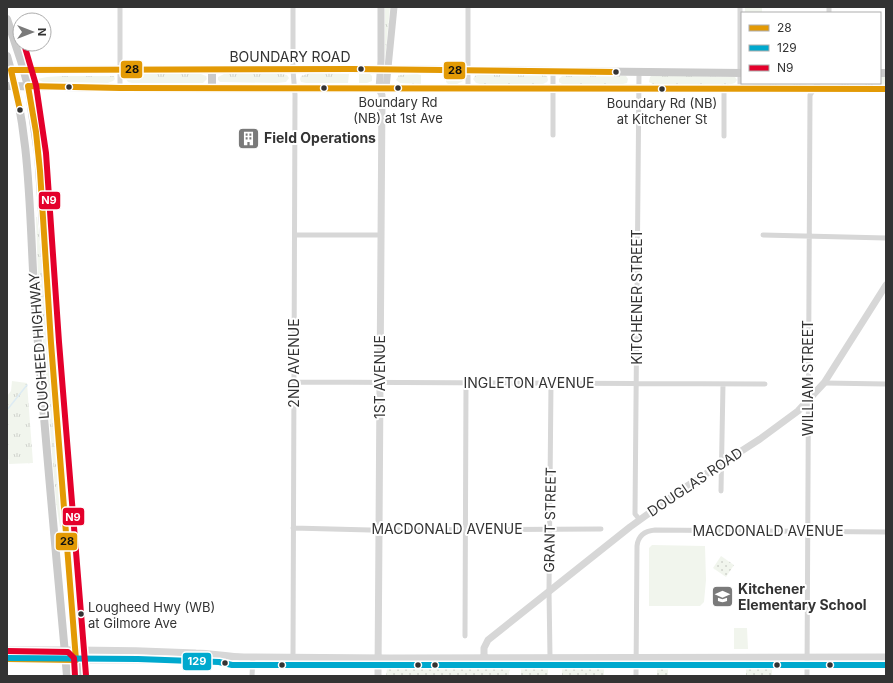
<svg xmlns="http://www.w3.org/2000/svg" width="893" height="683" viewBox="0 0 893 683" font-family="Inter,sans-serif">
<defs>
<pattern id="grass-tufts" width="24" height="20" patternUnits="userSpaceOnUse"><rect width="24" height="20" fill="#f1f5ed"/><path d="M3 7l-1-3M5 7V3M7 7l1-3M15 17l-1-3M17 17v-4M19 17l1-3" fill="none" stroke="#cfd2cc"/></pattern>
<pattern id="park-dots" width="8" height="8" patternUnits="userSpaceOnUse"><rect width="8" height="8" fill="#f1f5ed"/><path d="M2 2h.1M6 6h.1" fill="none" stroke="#cfd2cc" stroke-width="1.8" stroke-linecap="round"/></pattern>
</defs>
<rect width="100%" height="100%" fill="#fff"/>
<!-- grass -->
<path fill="url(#grass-tufts)" d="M385,7H390L385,60Z
M745,7H762V13H745Z
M132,73L201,74L206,76L207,79L203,83H132L128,82L126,79V76Z
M310,73L349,74L348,83H306L301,82L300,79L301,76Z
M224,74H282L287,75L289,78L286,82L277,83L220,82L218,80V77Z
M359,74H370L372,76V81L367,83H359Z
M417,74L421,75V84L400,83L396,80L399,75Z
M447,74L460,76L463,81L457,84H448L446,82V75Z
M479,74L544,75L547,76L548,80L547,82L543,84H480L476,83L473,79L475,76Z
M563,75L626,76L628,79L627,83L623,84H562L559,82V79Z
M652,75L735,77L737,80L735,83L729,85L653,84L649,82L650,77Z
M61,76H114L115,79L113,81L108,83L43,82L37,79L47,77Z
M880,76H886V86L839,85L834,83H880Z
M749,83H808L806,85H756Z
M36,217H37L39,234L62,527H60L56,502L38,280Z
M12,381L27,383L33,463L9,464V460L7,459V396L11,391Z"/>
<!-- park -->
<path fill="url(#park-dots)" d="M721,556L734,565L726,577L713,568Z
M521,660H548V676H521Z
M562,660H604V676H562Z
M746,660H772V676H746Z
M510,661L509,676H386L387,669L392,667L430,666L453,663Z
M657,662H668V676H657Z"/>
<!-- pitch -->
<path fill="#f1f5ed" d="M652,545L705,546L706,580L704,602L700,606H649V548Z
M734,628H747L748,649H734Z"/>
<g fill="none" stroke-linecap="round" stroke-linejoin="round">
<!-- stream -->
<path stroke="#ddebf3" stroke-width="1.5" d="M7,410L27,385"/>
<!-- minor -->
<path stroke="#d7d7d7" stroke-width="5" d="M293,7V70L295,95L293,657
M829,7V13
M639,73L635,514L640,520
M120,88V7
M468,88V7
M740,89V7
M553,135V72
M724,136V89
M295,235H381
M763,235L886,238
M294,382L765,384
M824,383L886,384
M721,491L723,384
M293,528L370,530L601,529
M465,636L466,383
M550,657L549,591L551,383
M252,676L253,657
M636,676L637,546C638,536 644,531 655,530L886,532
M807,676L810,95L818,83"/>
<!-- tertiary -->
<path stroke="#d7d7d7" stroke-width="7" d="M76,650C116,650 156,651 196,653C212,653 228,657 244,657L390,658L886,657
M484,658V648L488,640L630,527L681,490L760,439L798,411L824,383L886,285
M76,660H220L232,657
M378,676L382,95L379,89"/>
<!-- secondary -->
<path stroke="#d0d0d0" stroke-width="7" d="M386,88L394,7
M379,89L381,61V7
M7,650H76
M7,659L76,660"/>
<!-- primary -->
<path stroke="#cacaca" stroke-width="8" d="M7,19L21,61L28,86L38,154L51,343L78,676
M7,56C32,137 29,221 35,304C44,428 56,552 67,676
M7,70L352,69L742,73
M880,73H886
M7,86L120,88L886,89
M212,88V70"/>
<defs>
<path id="bus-1" d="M20,110L11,70L352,69L616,72
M7,659L76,660L51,343L40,171L36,132L28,86L120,88L886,89"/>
<path id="bus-2" d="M7,658L138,659L219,662L232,665H886"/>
<path id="bus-3" d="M24,44L36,85L46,153L59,342L86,675
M7,651L68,652L74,658L75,676"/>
</defs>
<!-- bus-1 casing -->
<use href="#bus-1" stroke="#fff" stroke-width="9"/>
<!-- bus-2 casing -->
<use href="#bus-2" stroke="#fff" stroke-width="9"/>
<!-- bus-3 casing -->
<use href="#bus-3" stroke="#fff" stroke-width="9"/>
<!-- bus-1 -->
<use href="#bus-1" stroke="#e39a05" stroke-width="6"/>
<!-- bus-2 -->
<use href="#bus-2" stroke="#00a9ce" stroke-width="6"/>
<!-- bus-3 -->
<use href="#bus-3" stroke="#e4002b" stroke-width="6"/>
</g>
<!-- icons -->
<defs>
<symbol id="building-square" viewBox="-11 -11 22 22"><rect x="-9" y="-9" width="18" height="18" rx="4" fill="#7a7a7a" stroke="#fff"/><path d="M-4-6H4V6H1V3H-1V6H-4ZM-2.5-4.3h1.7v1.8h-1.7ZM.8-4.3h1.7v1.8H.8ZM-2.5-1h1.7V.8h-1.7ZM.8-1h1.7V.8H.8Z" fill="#fff"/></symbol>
<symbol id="school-square" viewBox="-11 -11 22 22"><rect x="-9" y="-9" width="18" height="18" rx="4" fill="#7a7a7a" stroke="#fff"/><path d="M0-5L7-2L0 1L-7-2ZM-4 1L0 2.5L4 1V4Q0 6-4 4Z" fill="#fff"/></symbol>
</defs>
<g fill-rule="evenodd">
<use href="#building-square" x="236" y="126" width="25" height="25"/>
<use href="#school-square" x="710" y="584" width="25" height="25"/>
</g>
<!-- markers -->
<g fill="#333" stroke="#fff" stroke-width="1.5">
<circle cx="361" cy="69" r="3.5"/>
<circle cx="616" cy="72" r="3.5"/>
<circle cx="69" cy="87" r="3.5"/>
<circle cx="324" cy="88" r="3.5"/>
<circle cx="398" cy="88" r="3.5"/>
<circle cx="662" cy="89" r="3.5"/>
<circle cx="20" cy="110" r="3.5"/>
<circle cx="81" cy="614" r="3.5"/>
<circle cx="225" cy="663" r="3.5"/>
<circle cx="282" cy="665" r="3.5"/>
<circle cx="418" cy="665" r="3.5"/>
<circle cx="435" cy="665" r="3.5"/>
<circle cx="777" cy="665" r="3.5"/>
<circle cx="830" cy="665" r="3.5"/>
</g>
<g text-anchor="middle" stroke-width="4" stroke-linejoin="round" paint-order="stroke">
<!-- bus labels -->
<g font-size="13" fill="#333" stroke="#fff">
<text x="398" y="107">Boundary Rd<tspan x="398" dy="16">(NB) at 1st Ave</tspan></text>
<text x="662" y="108">Boundary Rd (NB)<tspan x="662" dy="16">at Kitchener St</tspan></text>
<text x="88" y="612" text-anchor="start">Lougheed Hwy (WB)<tspan x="88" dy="16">at Gilmore Ave</tspan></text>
</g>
<!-- street labels -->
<g font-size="14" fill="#333" stroke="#fff">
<text x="290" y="62">BOUNDARY ROAD</text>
<text transform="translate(637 297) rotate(-90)" y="5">KITCHENER STREET</text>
<text transform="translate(39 346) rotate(-94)" y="5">LOUGHEED HIGHWAY</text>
<text transform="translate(294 363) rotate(-90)" y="5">2ND AVENUE</text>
<text transform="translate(380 377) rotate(-90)" y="5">1ST AVENUE</text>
<text transform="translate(808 378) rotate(-90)" y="5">WILLIAM STREET</text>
<text x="529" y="388">INGLETON AVENUE</text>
<text transform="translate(695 482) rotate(-34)" y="5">DOUGLAS ROAD</text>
<text transform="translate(550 520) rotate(-89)" y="5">GRANT STREET</text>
<text x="447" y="534">MACDONALD AVENUE</text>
<text x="768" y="536">MACDONALD AVENUE</text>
</g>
<!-- poi labels -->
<g font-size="14" font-weight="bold" fill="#333" stroke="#fff" text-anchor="start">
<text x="264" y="143">Field Operations</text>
<text x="738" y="594">Kitchener<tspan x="738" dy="16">Elementary School</tspan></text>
</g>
</g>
<g stroke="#fff" stroke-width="1.5">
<rect x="120" y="60" width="23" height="19" rx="4" fill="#e39a05"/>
<rect x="443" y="61" width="23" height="19" rx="4" fill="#e39a05"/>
<rect x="38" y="191" width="23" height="19" rx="4" fill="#e4002b"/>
<rect x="62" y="507" width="23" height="19" rx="4" fill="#e4002b"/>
<rect x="55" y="532" width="23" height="19" rx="4" fill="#e39a05"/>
<rect x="182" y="652" width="30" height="19" rx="4" fill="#00a9ce"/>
</g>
<g font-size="11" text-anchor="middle" font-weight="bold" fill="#fff">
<text x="49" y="204">N9</text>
<text x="73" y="521">N9</text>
<text x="197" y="665">129</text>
</g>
<g font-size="11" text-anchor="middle" font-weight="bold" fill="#111">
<text x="132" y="73">28</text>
<text x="455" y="74">28</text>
<text x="67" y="545">28</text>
</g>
<!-- border -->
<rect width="893" height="683" fill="none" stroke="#333333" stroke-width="16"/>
<!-- legend -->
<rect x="741" y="12" width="140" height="72" fill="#ffffff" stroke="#adadad"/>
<rect x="749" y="25" width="20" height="6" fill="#e39a05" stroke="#adadad"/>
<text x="777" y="32" font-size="12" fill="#333333">28</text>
<rect x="749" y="45" width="20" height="6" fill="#00a9ce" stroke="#adadad"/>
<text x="777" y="52" font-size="12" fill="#333333">129</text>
<rect x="749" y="65" width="20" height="6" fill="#e4002b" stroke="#adadad"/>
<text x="777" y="72" font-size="12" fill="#333333">N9</text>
<!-- north arrow -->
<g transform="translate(32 32) rotate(90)"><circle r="19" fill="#ffffff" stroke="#adadad"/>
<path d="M0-3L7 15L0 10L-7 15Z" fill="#7a7a7a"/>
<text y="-6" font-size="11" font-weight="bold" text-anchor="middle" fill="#333333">N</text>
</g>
</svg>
